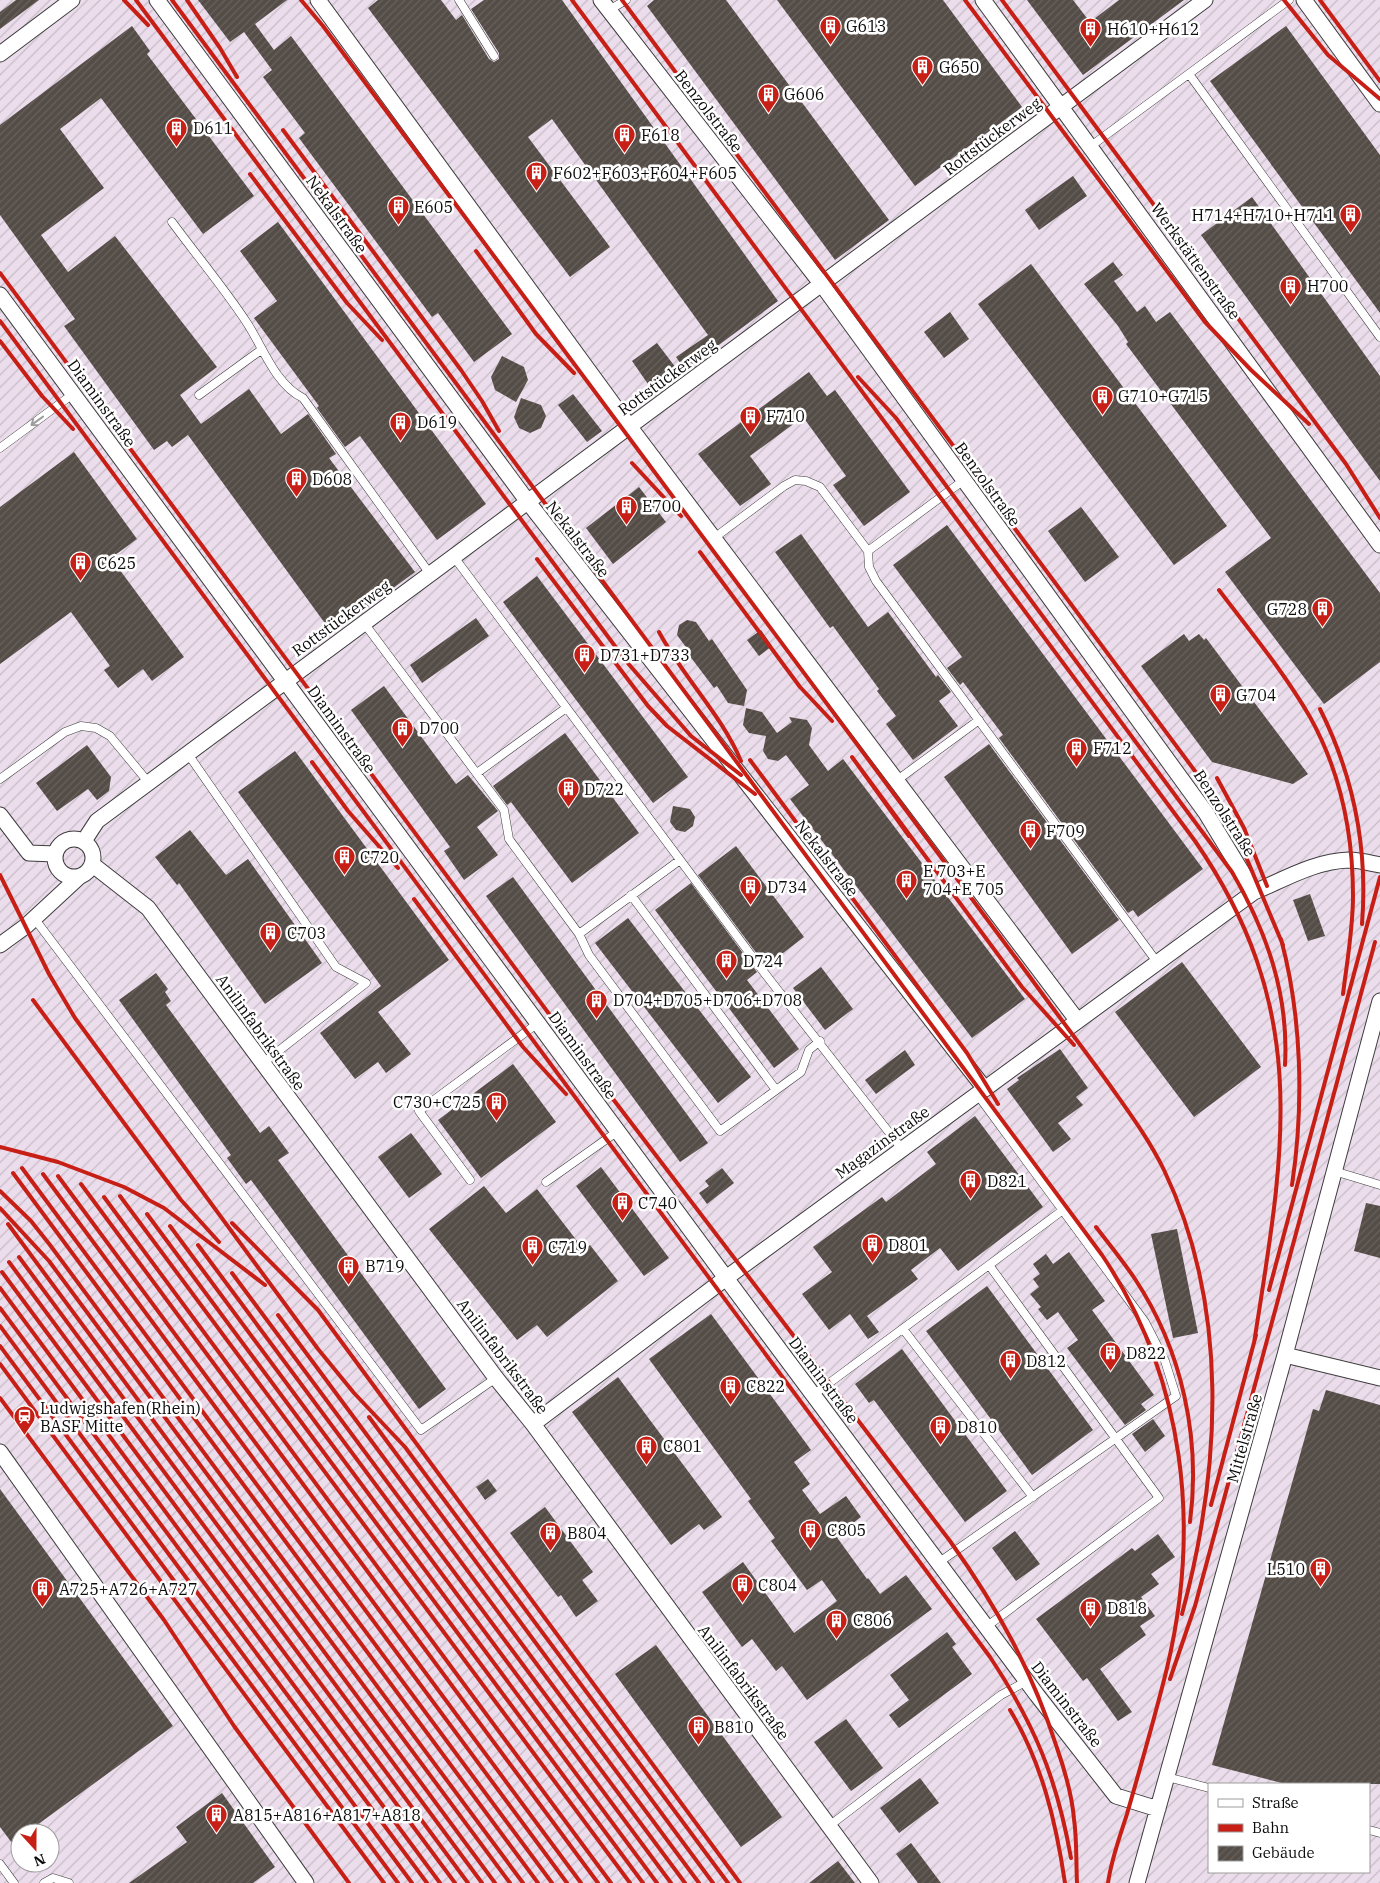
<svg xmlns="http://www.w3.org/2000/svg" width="1380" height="1883" viewBox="0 0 1380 1883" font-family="'IBM Plex Serif',serif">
<defs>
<pattern id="industrial-furrows" width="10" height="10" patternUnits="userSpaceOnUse" patternTransform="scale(1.25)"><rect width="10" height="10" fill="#ebddeb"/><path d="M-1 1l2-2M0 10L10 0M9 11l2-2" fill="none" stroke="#c8bcc8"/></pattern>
<pattern id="building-hatch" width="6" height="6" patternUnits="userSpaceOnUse" patternTransform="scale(1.25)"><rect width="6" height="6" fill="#544c46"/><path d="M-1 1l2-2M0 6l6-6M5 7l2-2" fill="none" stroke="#68615c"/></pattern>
</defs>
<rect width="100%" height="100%" fill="#fffde7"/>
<!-- industrial -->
<path fill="url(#industrial-furrows)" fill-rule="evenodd" d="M0,0H1380V1883H0ZM1209,1784H1369V1872H1209ZM20,1833H50V1863H20Z"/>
<!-- building -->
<path fill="url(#building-hatch)" d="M16,0H39L0,29V12Z
M198,0H287L255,24L274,50L291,36L512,334L474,362L438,313L432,317L299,138L305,133L263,77L272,70L244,32L230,42Z
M378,0H441L456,20L462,15L489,59L494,62L499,59V53L471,9L484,0H562L778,301L685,370L676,357L708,335L552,119L528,137L610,247L570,277L368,8Z
M654,0H726L889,220L835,260L647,6Z
M777,0H943L1022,107L915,186Z
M1027,0H1073L1090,22L1119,0H1184L1083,75Z
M132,26L150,51L147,54L254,196L203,234L101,98L60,129L104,188L41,235L68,272L115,236L217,367L180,395L201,424L249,389L281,434L308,414L336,454L329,458L415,572L332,633L188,435L172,447L167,441L154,450L64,326L75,319L0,215V125Z
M1286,26L1380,155V313L1210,81Z
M1073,176L1087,196L1039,230L1025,210Z
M1252,197L1380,376V481L1201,235Z
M278,222L486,504L437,540L360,436L345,447L317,408L319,406L254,318L277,301L240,251Z
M1113,262L1123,275L1114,281L1137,312L1145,306L1156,322L1170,312L1380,593V662L1324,704L1225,572L1271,538L1126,344L1128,342L1118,326L1084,284Z
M1031,264L1227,526L1174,565L978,304Z
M950,312L969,339L944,358L924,332Z
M657,343L676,368L650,387L632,361Z
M502,356L524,367L528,380L516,402L495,390L491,377Z
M809,372L827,396L835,390L910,492L864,526L833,485L846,476L803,417L750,456L771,484L740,506L698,454Z
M573,394L602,431L587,442L558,405Z
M521,398L541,405L546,416L541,428L530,433L519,428L514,417Z
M74,452L137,539L111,558L184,657L152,681L143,669L118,688L104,670L110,666L71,612L0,664V507Z
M639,487L666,522L613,564L586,528Z
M1081,507L1119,557L1085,582L1048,531Z
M947,525L1203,869L1138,917L1133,910L1128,913L999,738L1003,735L963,682L960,685L947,668L962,657L893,565Z
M801,534L868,627L888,612L936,677L938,675L951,692L939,701L958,726L913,760L886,724L896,716L877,691L879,689L833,626L830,628L775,552Z
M537,576L688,777L653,803L503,602Z
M476,618L489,636L422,683L410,665Z
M687,620L696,622L709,641L712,639L747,690L744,706L728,703L717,686L714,688L689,655L691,654L677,635L679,625Z
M761,630L772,646L759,656L747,640Z
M1184,634L1189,641L1199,634L1204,640L1206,638L1308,774L1293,784L1212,762L1141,666Z
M384,686L456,784L468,775L498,811L477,827L498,855L464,880L444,851L450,847L351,710Z
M746,708L762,712L777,733L792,722L789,717L807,720L812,728L809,745L828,771L843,759L1025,999L972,1038L790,799L809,785L786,755L778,761L768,759L763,751L766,736L749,733L743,725Z
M565,733L639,833L572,883L511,802L507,805L493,786Z
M989,744L1119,920L1072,954L944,777Z
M87,745L111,777L109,791L97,800L88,789L57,811L36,783Z
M295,751L449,960L378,1012L411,1054L386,1073L378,1062L355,1079L320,1033L381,986L238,792Z
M673,806L690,809L695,817L693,826L685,832L676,830L670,822Z
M190,830L226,875L248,859L322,963L265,1004L179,883L177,885L155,857Z
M736,846L804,937L766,966L698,875Z
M513,877L708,1143L680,1162L486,896Z
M691,883L757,972L747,980L799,1049L774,1068L655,910Z
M1310,894L1325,936L1308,941L1293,900Z
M628,918L751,1077L718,1103L595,943Z
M1182,962L1261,1067L1194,1117L1115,1012Z
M821,967L853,1009L825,1030L793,988Z
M156,973L168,989L165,992L171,1001L166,1005L260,1133L269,1126L289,1153L278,1160L446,1389L419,1409L251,1180L246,1184L227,1158L231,1155L119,1000Z
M1060,1049L1088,1088L1076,1097L1083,1105L1058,1123L1071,1139L1053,1152L1007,1089L1019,1080L1017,1078Z
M905,1050L915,1065L876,1094L865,1080Z
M513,1064L556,1122L481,1178L438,1120Z
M975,1116L1043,1207L958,1271L940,1248L911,1270L918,1279L867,1316L879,1332L868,1339L850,1314L829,1330L802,1294L832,1272L813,1247L882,1197L886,1202L936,1164L927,1152Z
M411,1133L442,1174L409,1198L378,1157Z
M601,1167L669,1258L644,1276L576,1186Z
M722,1168L734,1183L707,1204L699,1193L709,1186L705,1181Z
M484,1186L506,1213L537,1189L584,1250L590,1245L618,1281L547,1337L537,1325L517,1340L429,1229Z
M1366,1203L1380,1206V1258L1354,1251Z
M1177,1229L1198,1333L1173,1338L1151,1234Z
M1069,1252L1105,1301L1092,1310L1154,1395L1141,1404L1146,1410L1125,1425L1067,1348L1078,1340L1058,1312L1047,1320L1038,1309L1041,1307L1030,1294L1039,1287L1033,1279L1040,1274L1033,1264L1046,1254L1053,1264Z
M987,1286L1093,1430L1032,1475L926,1331Z
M711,1314L811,1450L794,1462L810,1484L802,1490L820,1514L846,1496L861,1517L836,1536L867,1579L868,1578L880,1594L906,1575L932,1609L807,1700L782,1666L776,1671L752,1639L742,1647L702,1592L743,1562L794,1633L837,1601L822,1580L807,1590L771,1541L775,1538L748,1501L751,1499L649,1359Z
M902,1349L1007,1491L965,1522L874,1400L869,1403L855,1384Z
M618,1377L722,1517L704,1530L699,1524L671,1545L572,1412Z
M1326,1390L1380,1405V1784H1286L1212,1765L1313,1409L1319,1411Z
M1153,1419L1165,1436L1145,1452L1132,1434Z
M488,1479L497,1491L485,1500L476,1487Z
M0,1489L173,1726L26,1833H20V1837L12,1843L0,1827Z
M545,1507L593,1572L582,1580L598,1601L576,1617L561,1595L558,1597L510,1533Z
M1015,1531L1040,1564L1016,1581L992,1548Z
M1158,1534L1175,1557L1151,1574L1159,1584L1141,1597L1155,1616L1140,1626L1146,1635L1100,1669L1132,1712L1118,1721L1087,1678L1083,1681L1036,1619L1132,1548L1135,1551Z
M947,1632L956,1644L952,1647L972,1674L899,1728L889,1715L909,1700L890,1675Z
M656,1645L782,1817L741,1847L615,1674Z
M846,1719L883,1768L851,1791L814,1742Z
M920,1778L939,1803L899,1833L880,1808Z
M222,1793L275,1867L253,1883H129L187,1842L176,1827Z
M911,1843L941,1883H918L896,1854Z
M838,1861L855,1883H809Z"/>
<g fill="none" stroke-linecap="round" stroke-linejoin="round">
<defs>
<path id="lane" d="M459,0L494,56
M609,10L626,0
M1189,74L1380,337
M1091,146L1289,0
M172,222C197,256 224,288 247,323C264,349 275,384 303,398L430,574
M199,395L261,350
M0,448L73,394
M964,480L868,551L869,567L876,581L1157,962
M714,538L784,486L795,480L806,481L820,487L868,551
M454,557L766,975L902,1149
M364,623L504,810L509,839L579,934L680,860
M188,754L336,967L366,983L263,1063
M477,773L566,708
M0,779L65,732L81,726L96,728L110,736L149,783
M896,781L979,720
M631,895L776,1090
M34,918L421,1430L496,1378
M579,934L589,955L720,1131L801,1072L809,1050L820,1041
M1334,1171L1380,1185
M470,1180L419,1111L538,1023
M546,1182L618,1131
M903,1329L1033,1497
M813,1395L989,1265
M938,1563L1176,1396L1165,1361L1145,1322L977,1094
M986,1627L1159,1498L989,1265L1063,1210
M1167,1777L1209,1788
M829,1826L1001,1695L1027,1681
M1369,1830L1380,1833
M0,1864L14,1883
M44,1883L53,1878L69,1883"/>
<path id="street" d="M157,0L528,502L985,1089
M318,0L629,426L1077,1020
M601,0L823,286L1206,813L1254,892
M983,0L1380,545
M1304,0L1380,104
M0,54L72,0
M0,295L726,1278L1037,1695L1116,1796L1158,1809
M0,815L29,853L55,854
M55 858a19 19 0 1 1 38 0a19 19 0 1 1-38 0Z
M84,841L97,821C467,549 835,273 1205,0
M93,865L148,908L496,1378L533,1424L871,1883
M0,945L26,926L79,877
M1285,1355L1380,1378
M533,1424L726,1278L1254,892C1285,879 1315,861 1349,860C1359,860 1370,863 1380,865
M0,1452L306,1883
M1137,1883L1285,1355L1380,1001"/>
</defs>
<!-- lane casing -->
<use href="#lane" stroke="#3d3d3d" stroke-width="9"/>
<!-- street casing -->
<use href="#street" stroke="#3d3d3d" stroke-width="17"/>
<!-- lane -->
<use href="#lane" stroke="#fff" stroke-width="8"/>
<!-- street -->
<use href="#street" stroke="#fff" stroke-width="15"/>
<!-- rail -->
<path stroke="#c71e15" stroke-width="4" d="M124,0L148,25
M136,0L626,661L691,736L741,775
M172,0L1102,1255C1185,1378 1201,1526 1167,1668C1155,1717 1141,1765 1127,1814C1120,1836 1111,1860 1108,1883
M187,0L220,48L237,77
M301,0L323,26L1030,977C1056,1013 1083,1048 1109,1084C1128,1111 1149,1139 1164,1170C1230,1308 1221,1469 1182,1614
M572,0L1195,841C1313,1012 1284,1152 1254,1343
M622,0L1215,798L1241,845L1283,945
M965,0L1205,322L1251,370L1309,424
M1002,0L1346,464L1380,518
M1284,0L1328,55L1380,99
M1320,0L1380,81
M283,130L461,370L482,401L499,431
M250,174L347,303L382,340
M476,251L536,334L574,373
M0,273L581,1057L950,1541C997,1607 1032,1670 1057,1748C1065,1771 1072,1795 1074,1819C1077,1840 1076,1862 1077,1883
M0,321L990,1657C1035,1725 1057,1779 1071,1858
M0,341L42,396L73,429
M858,377L896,418L1232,872C1267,932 1289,995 1285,1065
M632,463L681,516
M700,552L800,687L832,721
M537,559L648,706L667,726L755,794
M1219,590C1250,631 1284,672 1310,717C1340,771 1353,834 1353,896C1353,929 1347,962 1343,994
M659,632C683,677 721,714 741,761
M1320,709C1354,777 1368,849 1362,924
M750,760L967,1053L998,1104
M312,762L348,811L398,868
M1217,778L1244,828L1267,886
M909,836L852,757L1022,987L1074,1045
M0,875L49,974L75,1018L318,1349L354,1393L405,1447L728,1883
M414,899L523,1047L566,1094
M1281,939C1302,1017 1304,1106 1292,1185
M33,1000L181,1200L219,1242
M0,1147L58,1162L124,1187L164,1208L265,1285
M22,1168L552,1883
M13,1173L538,1883
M43,1174L567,1883
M58,1176L581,1883
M81,1184L598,1883
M0,1191L31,1221L50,1245L523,1883
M120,1196L630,1883
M104,1197L611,1883
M0,1208L49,1261L510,1883
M147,1214L643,1883
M232,1223L318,1310L740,1883
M8,1224L495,1883
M170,1226L657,1883
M1096,1227C1109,1244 1123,1261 1135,1279C1182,1350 1201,1438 1190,1522
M198,1245L671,1883
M19,1257L482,1883
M9,1262L468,1883
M2,1272L455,1883
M232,1273L685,1883
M0,1288L440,1883
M1269,1290L1380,877
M0,1308L427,1883
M278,1315L699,1883
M0,1326L412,1883
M0,1346L398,1883
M0,1364L384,1883
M0,1398L164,1620L234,1726L349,1883
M369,1417L713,1883
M1211,1505L1256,1335
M1170,1679L1195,1606L1375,942
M1010,1710C1042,1763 1056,1822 1065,1883"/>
</g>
<!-- one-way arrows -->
<defs><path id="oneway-shaft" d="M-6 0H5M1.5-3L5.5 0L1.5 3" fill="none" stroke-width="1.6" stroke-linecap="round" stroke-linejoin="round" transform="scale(1.25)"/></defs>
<use stroke="#9d9d9d" href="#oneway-shaft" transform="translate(37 421) rotate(144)"/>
<!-- icons -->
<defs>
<symbol id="building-pin" viewBox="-11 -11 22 30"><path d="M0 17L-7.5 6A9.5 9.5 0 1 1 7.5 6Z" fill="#c71e15" stroke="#fff"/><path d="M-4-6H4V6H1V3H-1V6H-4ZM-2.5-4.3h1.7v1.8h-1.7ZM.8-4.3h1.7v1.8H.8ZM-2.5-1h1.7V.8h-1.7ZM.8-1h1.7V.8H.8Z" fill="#fff"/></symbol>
<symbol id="station-pin" viewBox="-11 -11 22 30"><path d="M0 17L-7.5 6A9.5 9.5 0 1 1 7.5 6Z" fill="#c71e15" stroke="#fff"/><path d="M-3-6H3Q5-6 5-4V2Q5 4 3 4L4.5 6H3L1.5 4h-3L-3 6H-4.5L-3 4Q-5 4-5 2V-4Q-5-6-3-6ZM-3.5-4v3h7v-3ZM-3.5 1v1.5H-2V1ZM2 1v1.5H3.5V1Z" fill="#fff"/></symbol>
</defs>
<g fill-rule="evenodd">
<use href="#building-pin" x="818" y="14" width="25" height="34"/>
<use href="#building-pin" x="1078" y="16" width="25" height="34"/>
<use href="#building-pin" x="910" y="54" width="25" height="34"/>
<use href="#building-pin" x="756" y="82" width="25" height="34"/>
<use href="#building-pin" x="164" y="116" width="25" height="34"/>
<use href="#building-pin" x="612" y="122" width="25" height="34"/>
<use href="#building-pin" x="524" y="160" width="25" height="34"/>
<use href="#building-pin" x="386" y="194" width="25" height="34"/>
<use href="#building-pin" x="1338" y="202" width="25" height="34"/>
<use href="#building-pin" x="1278" y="274" width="25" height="34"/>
<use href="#building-pin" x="1090" y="384" width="25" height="34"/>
<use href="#building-pin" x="738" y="404" width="25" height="34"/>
<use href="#building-pin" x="388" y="410" width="25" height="34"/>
<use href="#building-pin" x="284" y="466" width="25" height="34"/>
<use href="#building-pin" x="614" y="494" width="25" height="34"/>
<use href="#building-pin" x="68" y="550" width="25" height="34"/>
<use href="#building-pin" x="1310" y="596" width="25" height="34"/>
<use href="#building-pin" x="572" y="642" width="25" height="34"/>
<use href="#building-pin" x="1208" y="682" width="25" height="34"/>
<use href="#building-pin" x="390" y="716" width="25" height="34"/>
<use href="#building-pin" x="1064" y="736" width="25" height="34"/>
<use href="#building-pin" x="556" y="776" width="25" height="34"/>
<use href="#building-pin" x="1018" y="818" width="25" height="34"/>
<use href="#building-pin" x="332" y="844" width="25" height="34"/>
<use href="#building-pin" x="894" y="868" width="25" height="34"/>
<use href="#building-pin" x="738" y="874" width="25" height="34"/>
<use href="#building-pin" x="258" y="920" width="25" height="34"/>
<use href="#building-pin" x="714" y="948" width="25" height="34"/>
<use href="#building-pin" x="584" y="988" width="25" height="34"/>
<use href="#building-pin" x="484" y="1090" width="25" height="34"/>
<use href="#building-pin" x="958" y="1168" width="25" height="34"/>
<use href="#building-pin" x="610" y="1190" width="25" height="34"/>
<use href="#building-pin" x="860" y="1232" width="25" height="34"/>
<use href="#building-pin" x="520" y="1234" width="25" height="34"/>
<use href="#building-pin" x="336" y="1254" width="25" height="34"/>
<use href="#building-pin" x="1098" y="1340" width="25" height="34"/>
<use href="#building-pin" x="998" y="1348" width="25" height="34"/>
<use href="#building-pin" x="718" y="1374" width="25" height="34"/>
<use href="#station-pin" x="12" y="1404" width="25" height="34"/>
<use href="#building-pin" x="928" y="1414" width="25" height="34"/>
<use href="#building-pin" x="634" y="1434" width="25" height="34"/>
<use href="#building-pin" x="798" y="1518" width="25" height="34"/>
<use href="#building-pin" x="538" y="1520" width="25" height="34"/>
<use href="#building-pin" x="1308" y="1556" width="25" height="34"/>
<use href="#building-pin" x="730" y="1572" width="25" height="34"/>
<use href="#building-pin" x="30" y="1576" width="25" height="34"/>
<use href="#building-pin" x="1078" y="1596" width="25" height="34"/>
<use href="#building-pin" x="824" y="1608" width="25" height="34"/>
<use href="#building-pin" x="686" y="1714" width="25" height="34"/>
<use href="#building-pin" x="204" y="1802" width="25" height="34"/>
</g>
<g text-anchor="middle" stroke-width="5" stroke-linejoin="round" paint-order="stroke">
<!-- poi labels -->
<g font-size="16" fill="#0a0a0a" stroke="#fff" text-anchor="start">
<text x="846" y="32">G613</text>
<text x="1107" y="35">H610+H612</text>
<text x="939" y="73">G650</text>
<text x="784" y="100">G606</text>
<text x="193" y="134">D611</text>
<text x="641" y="141">F618</text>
<text x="553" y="179">F602+F603+F604+F605</text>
<text x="414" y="213">E605</text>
<text x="1335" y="221" text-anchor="end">H714+H710+H711</text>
<text x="1307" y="292">H700</text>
<text x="1118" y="402">G710+G715</text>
<text x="766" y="422">F710</text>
<text x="417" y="428">D619</text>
<text x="312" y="485">D608</text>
<text x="642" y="512">E700</text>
<text x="97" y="569">C625</text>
<text x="1307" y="615" text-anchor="end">G728</text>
<text x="600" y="661">D731+D733</text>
<text x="1236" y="701">G704</text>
<text x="419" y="734">D700</text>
<text x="1093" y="754">F712</text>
<text x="584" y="795">D722</text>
<text x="1046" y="837">F709</text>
<text x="360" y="863">C720</text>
<text x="923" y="877">E 703+E<tspan x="923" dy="18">704+E 705</tspan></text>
<text x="767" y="893">D734</text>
<text x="287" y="939">C703</text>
<text x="743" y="967">D724</text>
<text x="613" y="1006">D704+D705+D706+D708</text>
<text x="481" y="1108" text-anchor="end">C730+C725</text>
<text x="987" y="1187">D821</text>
<text x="638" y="1209">C740</text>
<text x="888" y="1251">D801</text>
<text x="548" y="1253">C719</text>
<text x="365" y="1272">B719</text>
<text x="1126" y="1359">D822</text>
<text x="1026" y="1367">D812</text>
<text x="746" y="1392">C822</text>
<text x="40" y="1414">Ludwigshafen(Rhein)<tspan x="40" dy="18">BASF Mitte</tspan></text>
<text x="957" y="1433">D810</text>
<text x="663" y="1452">C801</text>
<text x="827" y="1536">C805</text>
<text x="567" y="1539">B804</text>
<text x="1305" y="1575" text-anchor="end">L510</text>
<text x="758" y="1591">C804</text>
<text x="59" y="1595">A725+A726+A727</text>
<text x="1107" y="1614">D818</text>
<text x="853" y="1626">C806</text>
<text x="714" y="1733">B810</text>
<text x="233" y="1821">A815+A816+A817+A818</text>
</g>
<!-- street labels -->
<g font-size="16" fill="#0a0a0a" stroke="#fff">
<text transform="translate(709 111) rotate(52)" y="6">Benzolstraße</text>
<text transform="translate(992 136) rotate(-37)" y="6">Rottstückerweg</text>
<text transform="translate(337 214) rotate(54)" y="6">Nekalstraße</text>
<text transform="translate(1196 261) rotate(54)" y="6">Werkstättenstraße</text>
<text transform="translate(667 377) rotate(-36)" y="6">Rottstückerweg</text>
<text transform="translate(102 403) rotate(54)" y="6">Diaminstraße</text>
<text transform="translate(988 484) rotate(54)" y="6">Benzolstraße</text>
<text transform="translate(578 539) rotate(52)" y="6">Nekalstraße</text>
<text transform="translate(341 618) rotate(-36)" y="6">Rottstückerweg</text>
<text transform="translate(342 729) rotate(54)" y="6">Diaminstraße</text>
<text transform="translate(1225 813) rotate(57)" y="6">Benzolstraße</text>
<text transform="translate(827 858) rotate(52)" y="6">Nekalstraße</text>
<text transform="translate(261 1032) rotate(54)" y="6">Anilinfabrikstraße</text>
<text transform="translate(583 1055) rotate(54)" y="6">Diaminstraße</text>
<text transform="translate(882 1142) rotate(-36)" y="6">Magazinstraße</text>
<text transform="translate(503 1356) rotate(53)" y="6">Anilinfabrikstraße</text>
<text transform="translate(824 1380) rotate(53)" y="6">Diaminstraße</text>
<text transform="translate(1244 1438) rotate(-74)" y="6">Mittelstraße</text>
<text transform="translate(744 1682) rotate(53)" y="6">Anilinfabrikstraße</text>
<text transform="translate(1067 1704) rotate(52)" y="6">Diaminstraße</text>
</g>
</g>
<!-- legend -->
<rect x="1208" y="1783" width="162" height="90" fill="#ffffff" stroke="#9d9d9d"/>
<rect x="1218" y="1799" width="25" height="8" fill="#ffffff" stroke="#9d9d9d"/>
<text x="1252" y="1808" font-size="15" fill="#0a0a0a">Straße</text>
<rect x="1218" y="1824" width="25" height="8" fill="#c71e15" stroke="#9d9d9d"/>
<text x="1252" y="1833" font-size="15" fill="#0a0a0a">Bahn</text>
<rect x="1218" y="1846" width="25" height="15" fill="url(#building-hatch)" stroke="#9d9d9d"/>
<text x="1252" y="1858" font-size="15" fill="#0a0a0a">Gebäude</text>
<!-- north arrow -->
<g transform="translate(35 1848) rotate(159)"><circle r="24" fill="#ffffff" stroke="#9d9d9d"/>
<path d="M0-4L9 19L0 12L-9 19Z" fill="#c71e15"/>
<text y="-8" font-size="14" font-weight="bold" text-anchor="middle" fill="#0a0a0a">N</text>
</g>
</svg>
